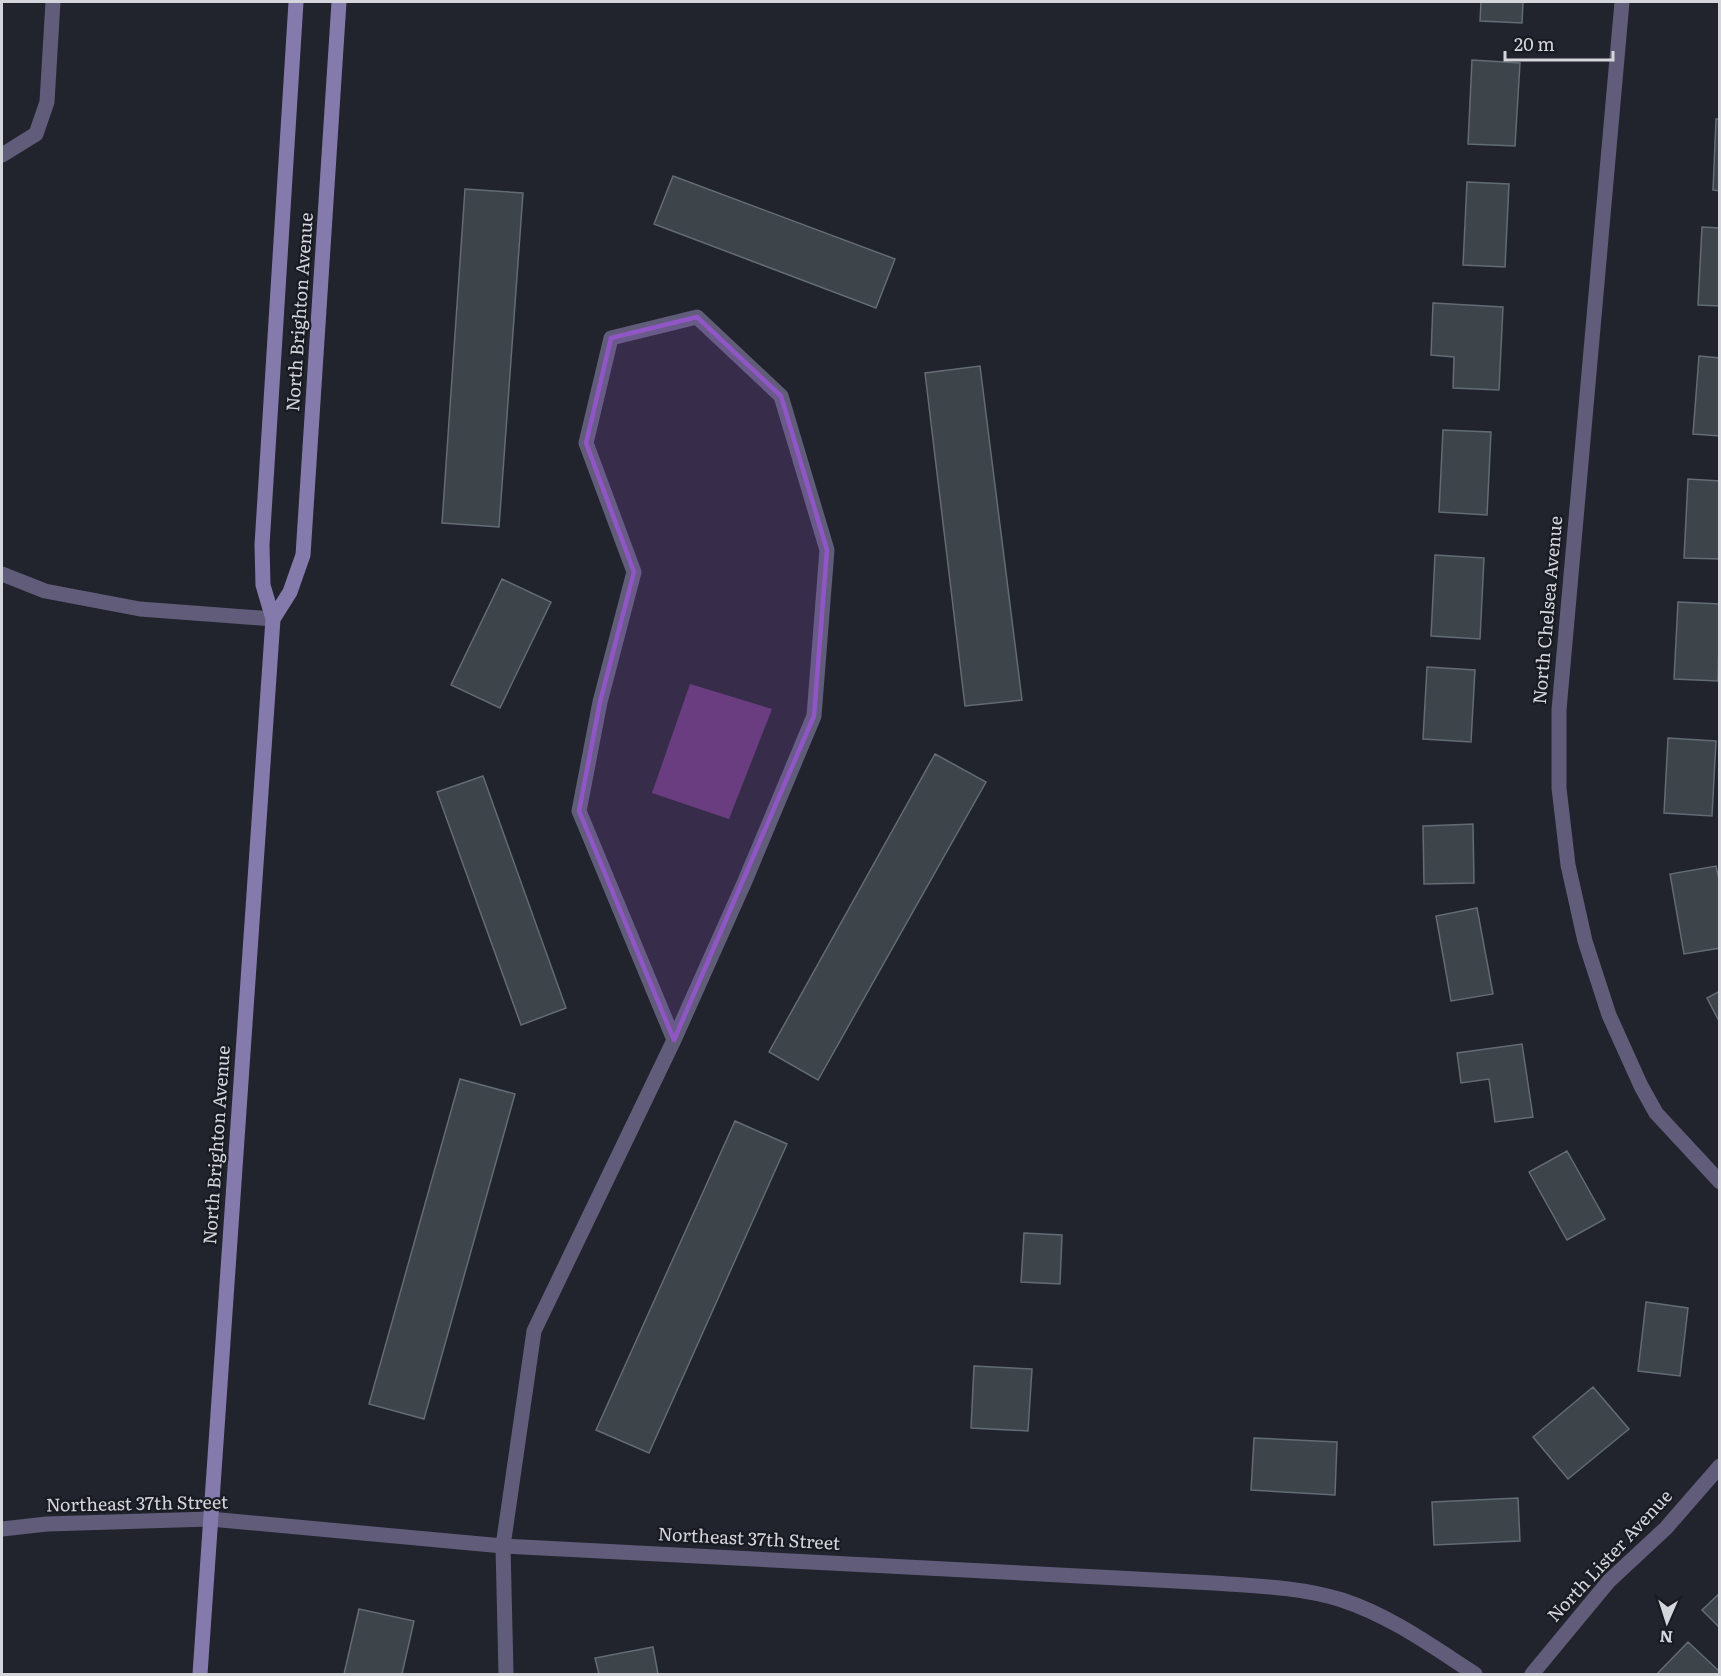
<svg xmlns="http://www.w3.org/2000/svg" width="1721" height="1676" viewBox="0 0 1721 1676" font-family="Literata,serif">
<rect width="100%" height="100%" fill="#21242c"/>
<!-- green -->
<path fill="#61386f" d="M690,684L772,709L729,819L652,793Z"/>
<!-- building -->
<path fill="#3d454b" stroke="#636b73" stroke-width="1.5" d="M1481,2H1523L1522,23L1480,21Z
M1472,60L1520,63L1515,146L1468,144Z
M1716,119H1720V191L1713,190Z
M673,176L895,259L876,308L654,224Z
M1467,182L1509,184L1505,267L1463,265Z
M465,189L523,193L499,527L442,523Z
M1702,227L1720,228V306L1698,305Z
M1433,303L1503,307L1499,390L1453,388L1454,357L1431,355Z
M1699,356L1720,358V436L1693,434Z
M980,366L1022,700L965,706L925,373Z
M1443,430L1491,432L1487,515L1439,512Z
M1688,479L1720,481V559L1684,558Z
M1435,555L1484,558L1480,639L1431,636Z
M502,579L551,602L500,708L451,685Z
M1678,602L1720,604L1718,681L1674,679Z
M1427,667L1475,670L1471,742L1423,739Z
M1668,738L1716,741L1712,816L1664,813Z
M935,754L986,782L818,1080L769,1052Z
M483,776L566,1008L521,1025L437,792Z
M1473,824L1474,883L1424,884L1423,826Z
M1716,866L1720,884V948L1684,954L1670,874Z
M1477,908L1493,994L1451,1001L1436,916Z
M1720,991V1023L1707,998Z
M1522,1044L1533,1117L1495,1122L1489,1079L1461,1083L1457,1053Z
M460,1079L515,1094L424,1419L369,1404Z
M735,1121L787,1144L649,1453L596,1430Z
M1567,1151L1605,1219L1567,1240L1529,1172Z
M1024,1233L1062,1235L1060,1284L1021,1282Z
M1646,1302L1688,1308L1680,1376L1638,1371Z
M974,1366L1032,1369L1028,1431L971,1428Z
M1593,1387L1629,1429L1568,1479L1533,1437Z
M1254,1438L1337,1442L1335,1495L1251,1490Z
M1518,1498L1520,1541L1434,1545L1432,1502Z
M1720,1593V1628L1702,1610Z
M359,1609L414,1621L402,1674H344Z
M1688,1642L1720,1672V1674H1657Z
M653,1647L658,1674H599L595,1658Z"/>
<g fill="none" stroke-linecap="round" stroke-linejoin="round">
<!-- lane -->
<path stroke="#615c7a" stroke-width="15" d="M2,155L36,134L47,102L53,2
M503,1546L506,1674"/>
<!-- street -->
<path stroke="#615c7a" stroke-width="15" d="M1622,2L1559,710V788L1568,865L1585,941L1609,1015L1641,1086L1656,1113L1720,1182
M697,317L781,396L827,550L814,716L745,881L674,1040L579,811L600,702L634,572L586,443L611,338Z
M2,574L45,591L140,609L273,619
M2,1529L47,1524L210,1519L503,1546L1214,1583C1256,1586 1301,1587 1342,1600C1391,1616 1433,1647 1475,1674
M503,1546L534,1331L674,1040
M1532,1674L1609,1581L1666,1528L1720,1466"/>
<!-- secondary -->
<path stroke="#847aac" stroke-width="15" d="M273,619L290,592L303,555L339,2
M200,1674L273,619L263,585L262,545L296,2"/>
</g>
<!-- marked area -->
<path fill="#9156c6" fill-opacity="0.2" stroke="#9156c6" stroke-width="4.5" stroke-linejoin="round" d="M697,317L781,396L827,550L814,716L674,1040L579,811L600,702L634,572L586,443L611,338Z"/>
<g text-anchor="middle" stroke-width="4.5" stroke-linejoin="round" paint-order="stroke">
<!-- street labels -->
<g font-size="18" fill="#d4d6dc" stroke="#181b22">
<text transform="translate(300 312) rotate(-86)" y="6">North Brighton Avenue</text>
<text transform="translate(1548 610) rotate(-85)" y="6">North Chelsea Avenue</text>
<text transform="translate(217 1145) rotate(-86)" y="6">North Brighton Avenue</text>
<text transform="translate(137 1504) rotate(-1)" y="6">Northeast 37th Street</text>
<text transform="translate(749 1539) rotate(3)" y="6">Northeast 37th Street</text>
<text transform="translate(1610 1556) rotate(-47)" y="6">North Lister Avenue</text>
</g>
</g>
<!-- border -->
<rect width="1721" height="1676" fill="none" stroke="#d4d6dc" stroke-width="6"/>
<!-- north arrow -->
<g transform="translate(1667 1622) rotate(183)" stroke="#181b22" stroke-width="4.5" paint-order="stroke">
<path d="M0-4.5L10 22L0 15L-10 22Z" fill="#d4d6dc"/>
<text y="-9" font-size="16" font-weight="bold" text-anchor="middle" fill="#d4d6dc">N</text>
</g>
<!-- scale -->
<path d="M1505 51v9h108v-9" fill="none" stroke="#d4d6dc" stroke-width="3"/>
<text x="1514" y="51" font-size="18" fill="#d4d6dc" stroke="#181b22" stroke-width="4.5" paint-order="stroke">20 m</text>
</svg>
